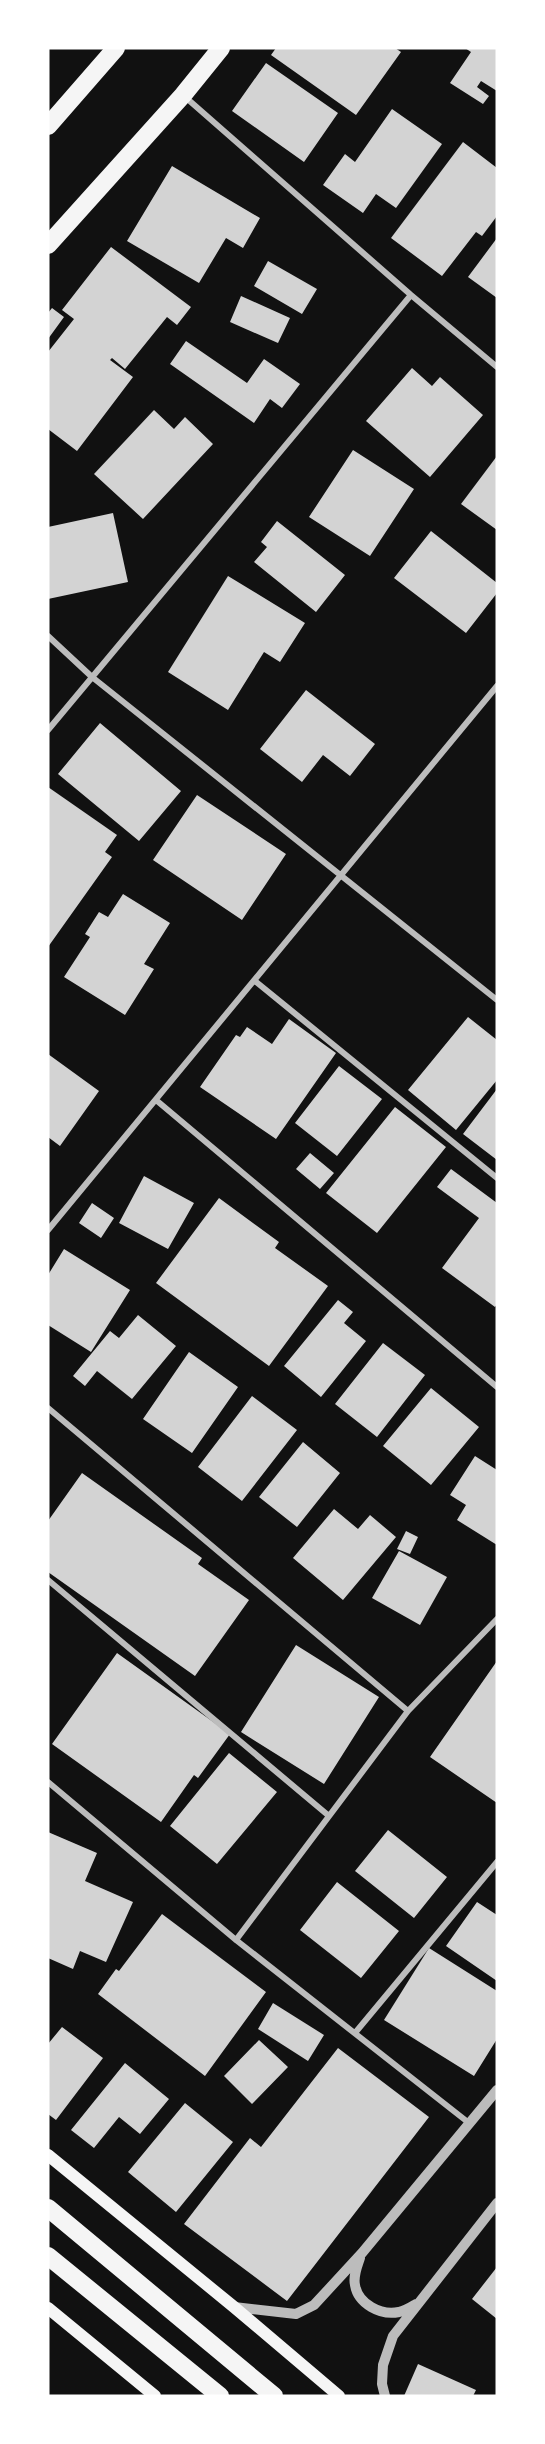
<svg xmlns="http://www.w3.org/2000/svg" width="545" height="2444" viewBox="0 0 545 2444" font-family="Rubik,sans-serif">
<rect width="100%" height="100%" fill="#111"/>
<!-- building -->
<path fill="#d3d3d3" d="M276,48H395L401,52L356,115L271,55Z
M465,48H497V91L481,81L477,87L489,96L483,104L450,83L471,52Z
M266,63L338,113L304,162L232,111Z
M392,109L442,144L396,208L376,194L363,213L323,185L345,154L355,162Z
M463,142L497,168V216L482,236L476,232L442,276L391,238Z
M172,166L260,218L243,248L226,238L199,283L127,241Z
M497,238V298L468,277Z
M111,247L191,307L177,325L167,317L125,369L112,358L110,360L133,377L77,451L48,429V352L74,319L62,310Z
M268,261L317,289L302,314L254,286Z
M241,296L290,318L278,343L230,322Z
M52,308L64,317L48,339V313Z
M186,341L247,383L264,359L300,384L282,408L270,399L254,423L170,364Z
M412,368L432,386L440,377L483,415L430,477L366,421Z
M154,410L174,429L185,417L213,444L143,519L94,474Z
M353,450L414,489L370,556L309,517Z
M497,456V530L461,504Z
M113,513L128,582L48,599V527Z
M277,521L345,575L316,612L254,562L267,547L261,542Z
M431,531L497,583V593L466,633L394,578Z
M228,576L305,623L280,662L264,652L228,710L168,672Z
M306,690L375,744L350,776L323,755L302,782L260,749Z
M100,723L181,791L139,841L58,774Z
M48,787L117,835L105,852L112,857L48,947Z
M197,795L286,854L242,920L153,860Z
M123,894L170,923L144,964L154,969L125,1015L64,977L90,937L85,934L99,912L108,917Z
M468,1017L497,1040V1080L456,1130L408,1090Z
M289,1019L336,1053L276,1139L200,1087L236,1035L240,1037L247,1027L272,1044Z
M48,1054L99,1091L60,1146L48,1137Z
M339,1066L382,1099L337,1156L295,1123Z
M497,1089V1160L463,1134Z
M395,1107L446,1147L377,1233L326,1193Z
M310,1153L334,1173L320,1189L296,1169Z
M451,1169L497,1203V1304L495,1307L442,1268L479,1218L437,1187Z
M144,1176L194,1203L168,1249L119,1223Z
M219,1198L279,1242L275,1248L328,1286L269,1366L156,1283Z
M92,1203L114,1218L101,1238L79,1223Z
M64,1249L130,1290L91,1352L48,1325V1275Z
M338,1300L353,1312L344,1323L366,1341L321,1397L284,1366Z
M138,1315L176,1346L132,1399L97,1371L85,1386L73,1376L110,1331L119,1338Z
M383,1343L425,1375L377,1437L335,1404Z
M189,1352L238,1387L192,1453L143,1419Z
M431,1388L479,1427L431,1485L383,1446Z
M252,1396L297,1430L242,1501L198,1467Z
M303,1442L340,1473L297,1527L259,1497Z
M475,1456L497,1470V1545L457,1520L466,1505L450,1495Z
M82,1473L202,1558L198,1564L249,1600L195,1676L48,1572V1521Z
M334,1509L358,1529L370,1515L396,1537L343,1600L293,1558Z
M406,1531L418,1537L410,1554L397,1549Z
M399,1551L447,1577L420,1625L372,1598Z
M296,1645L379,1697L324,1784L241,1732Z
M117,1653L230,1734L198,1778L194,1775L161,1822L52,1744Z
M497,1661V1803L430,1757Z
M229,1753L277,1792L217,1864L170,1826Z
M388,1830L447,1877L414,1918L355,1871Z
M48,1832L97,1853L85,1881L133,1902L106,1962L80,1951L73,1969L48,1958Z
M337,1882L399,1931L361,1978L300,1930Z
M477,1902L497,1915V1981L446,1946Z
M162,1914L266,1992L205,2076L98,1994L116,1969L119,1971Z
M429,1948L497,1991V2039L474,2076L384,2020Z
M273,2003L324,2035L308,2061L258,2029Z
M62,2027L103,2058L56,2120L48,2114V2044Z
M259,2040L288,2067L252,2104L224,2076Z
M338,2048L429,2117L287,2301L184,2224L250,2138L261,2147Z
M125,2063L169,2099L140,2134L119,2117L94,2148L71,2130Z
M185,2103L233,2142L176,2212L128,2172Z
M497,2267V2319L472,2299Z
M418,2364L476,2390L473,2396H404Z"/>
<g fill="none" stroke-linecap="round" stroke-linejoin="round">
<!-- minor -->
<path stroke="#bcbcbc" stroke-width="6" d="M184,96L411,295L497,367
M48,636L92,677L497,1000
M48,730L411,295
M255,981L497,1178
M156,1100L497,1387
M48,1230L497,686
M48,1408L408,1711
M48,1580L329,1816
M48,1782L236,1940L469,2123
M236,1940L408,1711L497,1619
M355,2033L497,1862"/>
<!-- tertiary -->
<path stroke="#bcbcbc" stroke-width="10" d="M360,2258C357,2267 353,2276 355,2285C358,2304 381,2316 399,2312C405,2311 411,2307 416,2304
M234,2307L296,2314L314,2305L362,2253L497,2090
M385,2396L382,2384L383,2365L393,2336L497,2203"/>
<!-- secondary -->
<path stroke="#f5f5f5" stroke-width="12" d="M48,2155L234,2307L339,2396
M48,2308L155,2396"/>
<!-- motorway -->
<path stroke="#f5f5f5" stroke-width="18" d="M48,126L116,48
M48,245L183,95L221,48
M48,2208L274,2396
M48,2256L220,2396"/>
</g>
<!-- border -->
<rect width="545" height="2444" fill="none" stroke="#ffffff" stroke-width="99"/>
</svg>
